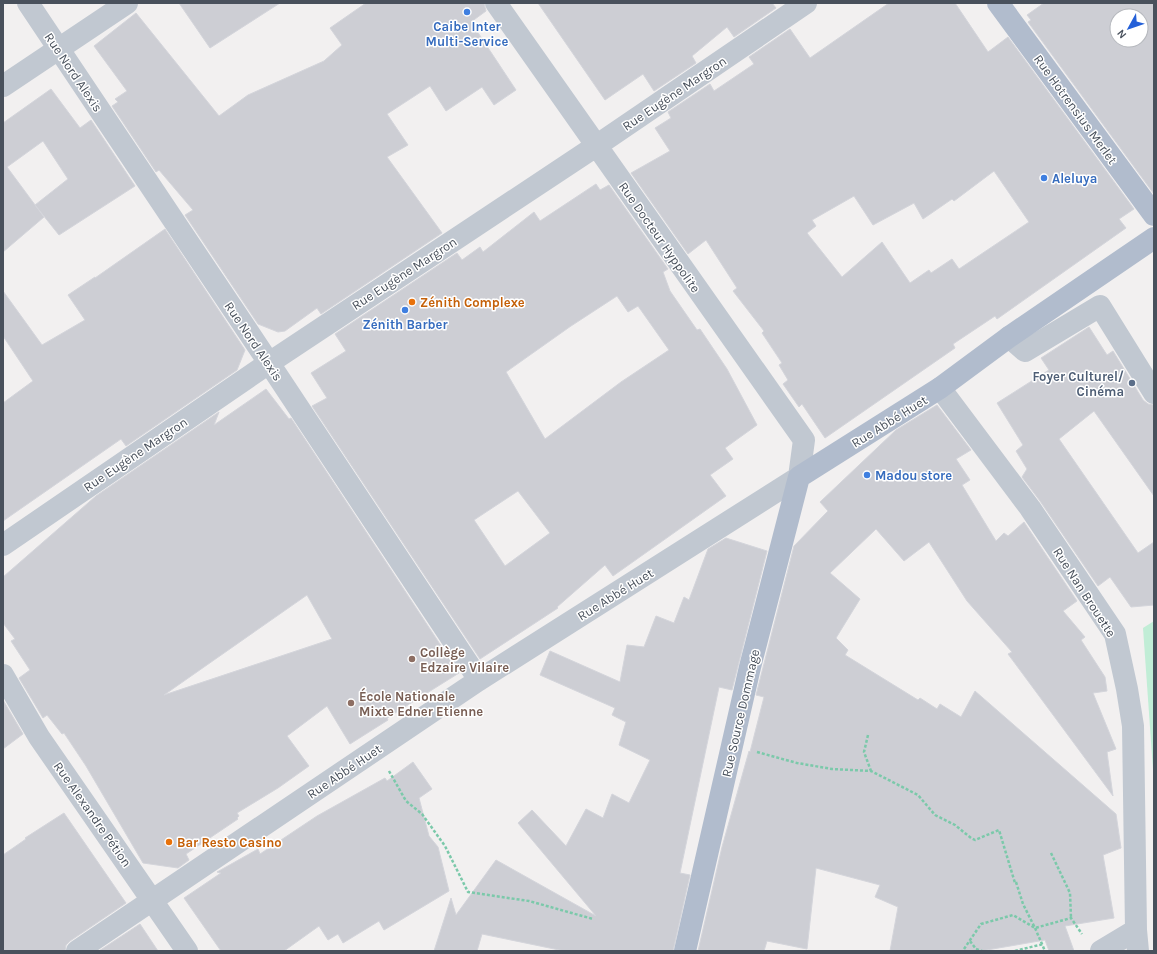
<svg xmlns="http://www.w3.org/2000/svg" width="1157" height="954" viewBox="0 0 1157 954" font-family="Karla,sans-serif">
<rect width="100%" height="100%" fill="#f2f0f0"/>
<!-- green -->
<path fill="#c1edd6" d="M1154,621V784L1143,628Z"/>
<!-- building -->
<path fill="#cdced4" stroke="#d4d5db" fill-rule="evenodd" d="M179,3H280L210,48Z
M366,3H484L486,11L471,22L516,90L494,105L482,87L446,111L430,86L387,114L408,145L387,157L442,233L321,314L317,308L285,331L278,332L258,324L185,215L193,210L159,170L156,172L112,106L118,102L115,99L127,91L94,46L136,13L219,116L248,95L324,61L342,45L330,28Z
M538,3H772L776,8L734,37L727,27L692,56L696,63L654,91L643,74L605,100Z
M889,3H955L988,52L1008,37L1134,209L1119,219L1126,228L997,319L995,316L953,344L955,348L825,438L802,404L799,407L783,384L788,380L779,365L782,363L762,333L764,331L733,291L737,288L706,240L688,254L631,173L670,151L655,128L671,118L668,112L710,84L714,91L754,64L749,57L790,29L810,58ZM994,171L1029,222L959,269L952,259L931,273L929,270L910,283L882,242L842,277L807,233L816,226L812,220L854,196L873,225L914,203L923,219L952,199L954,201Z
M1044,3H1154V194L1028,22L1031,20L1027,15ZM1117,16H1141V40H1117Z
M51,89L80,128L91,120L135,186L59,235L35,205L68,179L43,141L7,167L44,217L3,252V123Z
M596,184L600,190L609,185L668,269L663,272L670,291L697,330L700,329L727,369L757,425L725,448L733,459L710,475L726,496L613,576L605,565L557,607L558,608L480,659L312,406L327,398L311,373L346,351L335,334L457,253L462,260L480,247L483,252L534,212L540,221ZM617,296L628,312L638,306L669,350L621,382L545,439L506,372L571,326ZM518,491L550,533L505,566L474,520Z
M165,229L245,350L237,370L126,446L121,439L3,521V403L33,381L3,336V291L42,345L85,320L68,295L95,277V278Z
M1089,327L1107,355L1113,351L1143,400L1148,404L1154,405V496L1094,411L1059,439L1138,553L1154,542V605L1131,607L1110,577L1098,586L1040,501L1022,477L1027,469L1016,451L1023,445L997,403L1049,370L1041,358Z
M266,389L289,419L291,418L459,673L387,718L388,720L350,744L327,706L287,736L309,766L278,788L237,813L239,816L237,818L238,819L186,854L189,860L178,868L143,863L86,766L64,733L62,734L47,715L43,718L19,678L30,670L11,641L15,639L3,623V577L96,496L219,412L214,425ZM307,595L332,639L164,695Z
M937,405L971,450L956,459L970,480L962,485L996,541L1004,533L1008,536L1024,522L1077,601L1063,611L1085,637L1081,640L1105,677L1107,691L1093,693L1116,749L1107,752L1113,796L1008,654L1012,652L967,601L929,542L904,561L876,529L830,573L860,599L836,638L848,650L845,655L918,700L920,698L937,709L940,704L961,717L975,691L1116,814L1121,848L1103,855L1114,918L1065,926L1074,951H1049L1045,940L981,951H890L898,907L875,897L880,885L816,868L807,949L767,941L764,951H698L722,847L749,751L750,752L764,697L756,695L794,546L828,511L820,502L896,430Z
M726,538L767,551L732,690L719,687L680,873L690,875L673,951H564L482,934L477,951H434L451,898L456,915L496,860L596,916L518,823L532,810L566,846L586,809L603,818L612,794L629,803L650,760L619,745L626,722L612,715L615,708L540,675L550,651L620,682L627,645L644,647L656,616L674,623L684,597L689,600L708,549Z
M3,700L23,734L3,749Z
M413,762L432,789L419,798L429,836L438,847L449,891L384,930L379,921L343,943L338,934L328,940L319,926L284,951H221L184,898L221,873L217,872L258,849L260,854L317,816L385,778L387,781Z
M64,813L126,903L70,941L66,945L65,951H3V855L26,839L25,838Z
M140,924L158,951H99Z"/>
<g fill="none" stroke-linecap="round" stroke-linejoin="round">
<!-- path -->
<path stroke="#7bc9aa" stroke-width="2.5" stroke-dasharray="3 2" stroke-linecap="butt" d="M868,735L864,752L871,771
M757,752L797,763L832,769L871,771L918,795L935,815L955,825L971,838L975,840L999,830L1015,883
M389,771L406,801L422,814L445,846L468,892L529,901L593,919
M1051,853L1070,893L1071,918
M1016,882L1023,904L1035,928L1045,951
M970,941L976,949L982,951
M964,949L981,924L1013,915L1035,928L1071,918L1082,934
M1015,951L1043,944"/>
<!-- minor -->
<path stroke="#c1c8d1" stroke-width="22" d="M28,3L269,363L479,680
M3,86L127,3
M1009,337L1025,351L1100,306L1154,393
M940,388L1030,508L1115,634L1127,689L1133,726L1136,930L1138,951
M3,545L269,363L596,146L806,3
M3,675L39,737L187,951
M77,951L479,680L799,477L804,440L496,3
M1101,951L1136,930"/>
<!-- major -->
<path stroke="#b1bccd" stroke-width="22" d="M998,3L1154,215
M685,951L750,667L799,477L940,388L1009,337L1154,238"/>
</g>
<!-- markers -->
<g fill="#3f7fe0" stroke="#fff" stroke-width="1.5">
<circle cx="467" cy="12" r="4"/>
<circle cx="1044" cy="178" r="4"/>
<circle cx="405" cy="310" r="4"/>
<circle cx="867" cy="475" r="4"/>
</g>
<g fill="#e8710a" stroke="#fff" stroke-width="1.5">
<circle cx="412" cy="302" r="4"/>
<circle cx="169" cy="842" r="4"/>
</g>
<circle fill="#5c6f8a" stroke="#fff" stroke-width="1.5" cx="1132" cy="383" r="4"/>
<g fill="#8d6e63" stroke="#fff" stroke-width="1.5">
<circle cx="412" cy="659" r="4"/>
<circle cx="351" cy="703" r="4"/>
</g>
<g text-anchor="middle" stroke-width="3" stroke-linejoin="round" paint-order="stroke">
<!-- shop labels -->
<g font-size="13" font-weight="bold" fill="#366cbe" stroke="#fff">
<text x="467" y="31">Caibe Inter<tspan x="467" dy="15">Multi-Service</tspan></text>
<text x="1052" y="183" text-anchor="start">Aleluya</text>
<text x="405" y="329">Zénith Barber</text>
<text x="875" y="480" text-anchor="start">Madou store</text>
</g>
<!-- street labels -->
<g font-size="13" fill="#49515c" stroke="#fff">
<text transform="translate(74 72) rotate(56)" y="5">Rue Nord Alexis</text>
<text transform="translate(674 93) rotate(-34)" y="5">Rue Eugène Margron</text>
<text transform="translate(1076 109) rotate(54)" y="5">Rue Hotrensius Merlet</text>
<text transform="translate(660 237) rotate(55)" y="5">Rue Docteur Hyppolite</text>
<text transform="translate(404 273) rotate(-33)" y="5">Rue Eugène Margron</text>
<text transform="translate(254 341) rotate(56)" y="5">Rue Nord Alexis</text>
<text transform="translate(889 421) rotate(-32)" y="5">Rue Abbé Huet</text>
<text transform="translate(135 454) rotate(-34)" y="5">Rue Eugène Margron</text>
<text transform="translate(1085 592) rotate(57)" y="5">Rue Nan Brouette</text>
<text transform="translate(615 594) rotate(-32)" y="5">Rue Abbé Huet</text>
<text transform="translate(740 713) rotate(-77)" y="5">Rue Source Dommage</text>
<text transform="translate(344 771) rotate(-34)" y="5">Rue Abbé Huet</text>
<text transform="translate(93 814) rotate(55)" y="5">Rue Alexandre Pétion</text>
</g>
<!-- food labels -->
<g font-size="13" font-weight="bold" fill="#c56008" stroke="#fff" text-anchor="start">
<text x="420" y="307">Zénith Complexe</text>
<text x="177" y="847">Bar Resto Casino</text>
</g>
<!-- service labels -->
<g font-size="13" font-weight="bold" fill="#4e5e75" stroke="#fff" text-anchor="end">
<text x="1124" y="381">Foyer Culturel/<tspan x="1124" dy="15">Cinéma</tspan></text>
</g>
<!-- education labels -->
<g font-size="13" font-weight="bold" fill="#785e54" stroke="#fff" text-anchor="start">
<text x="420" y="657">Collège<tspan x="420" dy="15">Edzaire Vilaire</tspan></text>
<text x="359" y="701">École Nationale<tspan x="359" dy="15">Mixte Edner Etienne</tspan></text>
</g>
</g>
<!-- border -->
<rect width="1157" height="954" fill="none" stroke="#49515c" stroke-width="8"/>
<!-- north arrow -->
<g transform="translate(1129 28) rotate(230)"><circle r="19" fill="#ffffff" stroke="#b6b9be"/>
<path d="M0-3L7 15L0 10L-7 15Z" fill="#2460d8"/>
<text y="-6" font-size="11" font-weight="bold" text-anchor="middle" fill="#49515c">N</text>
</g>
</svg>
